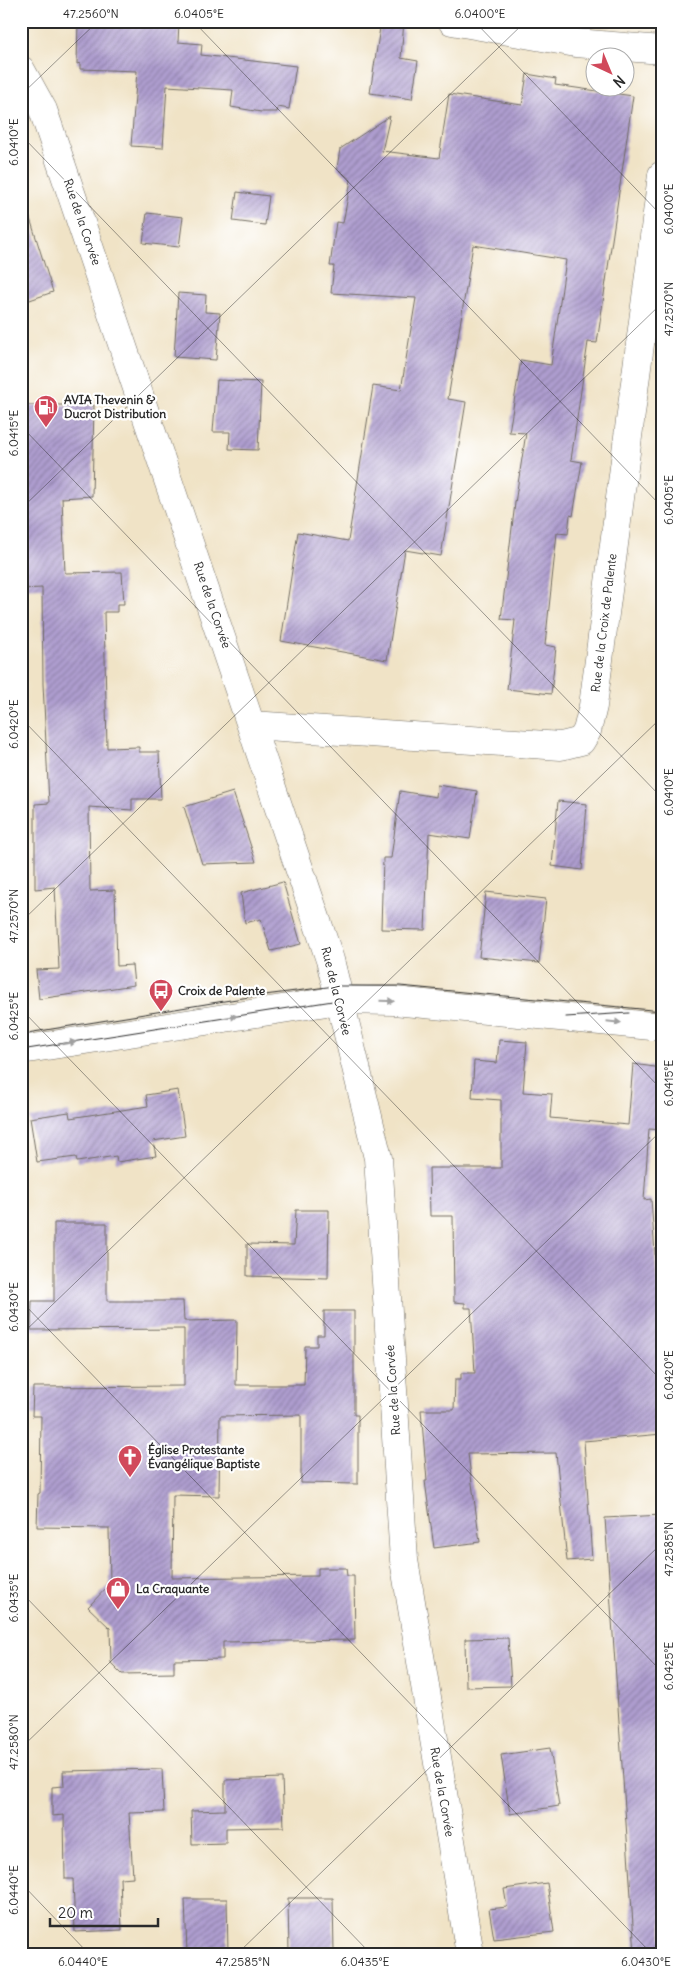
<svg xmlns="http://www.w3.org/2000/svg" width="683" height="1975" viewBox="0 0 683 1975" font-family="Delius,sans-serif">
<defs>
<pattern id="building-hatch" width="6" height="6" patternUnits="userSpaceOnUse" patternTransform="scale(1.25)"><rect width="6" height="6" fill="#ae9dcf"/><path d="M-1 1l2-2M0 6l6-6M5 7l2-2" fill="none" stroke="#8e80a8"/></pattern>
</defs>
<rect width="100%" height="100%" fill="#fff"/>
<filter id="ink" filterUnits="userSpaceOnUse"><feTurbulence type="fractalNoise" baseFrequency=".02" numOctaves="2"/><feDisplacementMap in="SourceGraphic" scale="10" xChannelSelector="R" yChannelSelector="G"/><feConvolveMatrix kernelMatrix="1 2 1 2 8 2 1 2 1" color-interpolation-filters="sRGB"/></filter>
<filter id="wash" filterUnits="userSpaceOnUse"><feTurbulence type="fractalNoise" baseFrequency=".0096" numOctaves="4" result="noise"/><feDisplacementMap in="SourceGraphic" scale="20" xChannelSelector="R" yChannelSelector="G"/><feGaussianBlur stdDeviation="1.12" result="paint"/><feColorMatrix in="noise" values="0 0 0 0 0 0 0 0 0 0 0 0 0 0 0 0 0 1.4 0 .05"/><feComposite in="paint" operator="in"/></filter>
<g filter="url(#wash)">
<rect width="100%" height="100%" fill="#f0e3c6"/>
<g id="blocks">
<!-- building -->
<path fill="url(#building-hatch)" d="M78,21L179,23L178,42L202,44L201,55L296,66L289,109L278,107L277,112H261L231,107L233,90L167,86L163,148L131,146L137,71L80,69V63L77,64Z
M381,21H404L401,58L418,61L412,99L370,93Z
M527,74L556,79L555,85L633,96L597,343L588,342L571,460L582,462L573,516L570,515L568,534L557,533L545,645L556,647L551,694L507,689L515,620L501,619L515,503L526,433L509,432L521,360L551,365L566,260L473,245L448,399L466,402L441,556L405,550L387,660L281,641L298,532L348,541L373,386L401,390L416,298L331,293L334,266H330L336,222L343,223L351,180L337,168L340,149L390,116L382,151L439,158L449,94L522,105Z
M237,192L269,196L265,225L233,221Z
M28,212L53,292L21,303V213Z
M147,213L183,217L179,247L143,243Z
M178,293L206,295L205,312L220,313L216,360L174,357Z
M217,380L261,382L258,450L229,449L230,432H213Z
M21,405H94L92,496L62,498L65,573L122,572L124,604H117V612H104L107,748L139,747V752H159L161,799H132V810L89,807L90,891L115,890L117,966L132,965L134,985L39,999L36,970L59,969L55,887L35,889V804L49,803L43,684L42,588L21,589Z
M437,785L477,791L470,839L429,833L425,930L381,929L383,858H391L400,791L436,797Z
M233,792L256,862L202,864L184,807Z
M558,801L587,804L582,870L552,866Z
M283,882L301,944L271,951L261,919L245,923L241,893Z
M486,892L546,899L539,963L479,957Z
M499,1040L527,1042L523,1092L552,1094L550,1118L628,1125L633,1064L662,1068V1130L649,1129L644,1200L651,1199L662,1348V1434L584,1441L592,1559L567,1561L556,1453L468,1454L480,1542L434,1548L425,1481H427L421,1410H454L455,1379H461V1373H475L471,1308H465V1303L454,1302L453,1216H430L429,1168H501V1100L472,1098L474,1061L497,1063Z
M178,1090L185,1136L153,1141L156,1156L117,1162L116,1156L77,1162L76,1157L37,1162L30,1118L69,1112L70,1118L148,1106L146,1095Z
M296,1210H329L328,1278L247,1276V1244L294,1245Z
M54,1223H107V1301H183L184,1321L237,1320L236,1385H304L305,1346H317V1335H324V1311H354V1415H358V1484L301,1483V1415L220,1416L219,1496L173,1495L172,1578L318,1576V1568H346L347,1576H354L355,1640L223,1642V1659L174,1660V1673L122,1674L111,1663L110,1628L88,1607L110,1584L109,1528L37,1527L38,1494L40,1493L41,1416H32L33,1387L184,1386V1329L31,1330L32,1301H54Z
M662,1515V1954H635L605,1518Z
M508,1638L511,1686L466,1687L465,1639Z
M550,1748L559,1806L510,1814L501,1755Z
M162,1769L164,1812L129,1813L133,1877L120,1878L122,1930L75,1932L73,1879H65L64,1815L52,1816V1787L64,1786L63,1771Z
M282,1778L284,1827L226,1828V1843L192,1844L191,1811L225,1810V1780Z
M547,1883L554,1932L494,1939L489,1909L507,1907L504,1889Z
M288,1898H333L334,1952L289,1954Z
M185,1899H227L228,1954H187Z"/>
</g>
</g>
<g filter="url(#ink)">
<use href="#blocks" fill-opacity="0" stroke="#706b61" stroke-width="1"/>
<g fill="none" stroke-linecap="round" stroke-linejoin="round">
<defs>
<path id="street" d="M452,21L576,43L662,50
M21,70L43,110L318,924L330,960L378,1158L404,1560L470,1954
M252,725L561,746L581,741L587,731L593,706L662,175
M21,1050L339,1000L394,1001L662,1027"/>
</defs>
<!-- street casing -->
<use href="#street" stroke="#706b61" stroke-width="29"/>
<!-- street -->
<use href="#street" stroke="#fff" stroke-width="28"/>
<!-- tram -->
<path stroke="#2b2b2b" stroke-width="1" d="M566,1017L629,1013
M21,1034L249,997L335,986H400L662,1011
M21,1050L339,1000"/>
</g>
<!-- one-way arrows -->
<defs><path id="oneway-solid" d="M-6-.8H1V-3.2L6.5 0L1 3.2V.8H-6Z" transform="scale(1.25)"/></defs>
<g fill="#a0a0a0">
<use href="#oneway-solid" transform="translate(387 1001) rotate(1)"/>
<use href="#oneway-solid" transform="translate(230 1017) rotate(-9)"/>
<use href="#oneway-solid" transform="translate(614 1022) rotate(6)"/>
<use href="#oneway-solid" transform="translate(69 1043) rotate(-9)"/>
</g>
</g>
<!-- ticks -->
<path fill="none" stroke="#2b2b2b" stroke-width="1" stroke-opacity="0.45" d="M193,21L662,507M474,21L662,216M21,95L98,21M21,135L662,798M21,426L662,1090M21,509L526,21M21,718L662,1381M21,922L662,303M21,1009L662,1672M21,1301L652,1954M21,1335L662,717M21,1592L371,1954M21,1748L662,1130M21,1883L89,1954M237,1954L662,1543"/>
<!-- icons -->
<defs>
<symbol id="fuel-pin" viewBox="-11 -11 22 30"><path d="M0 17L-7.5 6A9.5 9.5 0 1 1 7.5 6Z" fill="#d1495b" stroke="#fff"/><path d="M-5.5-6h7V0h2V4h1.3V-2.5L3-4.5l.8-.8L6-3V5H2.5V1h-1V6h-7ZM-4.2-4.7v3.2H.2V-4.7Z" fill="#fff"/></symbol>
<symbol id="bus-pin" viewBox="-11 -11 22 30"><path d="M0 17L-7.5 6A9.5 9.5 0 1 1 7.5 6Z" fill="#d1495b" stroke="#fff"/><path d="M-5-6H5V4H4V6H2V4H-2V6H-4V4H-5ZM-3.5-4V0h7V-4ZM-3.5 1.2v1.5H-2V1.2ZM2 1.2v1.5H3.5V1.2Z" fill="#fff"/></symbol>
<symbol id="church-pin" viewBox="-11 -11 22 30"><path d="M0 17L-7.5 6A9.5 9.5 0 1 1 7.5 6Z" fill="#d1495b" stroke="#fff"/><path d="M-1.2-6h2.4v3.5h3.3v2.4h-3.3V6h-2.4V-.1h-3.3v-2.4h3.3Z" fill="#fff"/></symbol>
<symbol id="shop-pin" viewBox="-11 -11 22 30"><path d="M0 17L-7.5 6A9.5 9.5 0 1 1 7.5 6Z" fill="#d1495b" stroke="#fff"/><path d="M-5-2.5h2.3a2.7 3.5 0 0 1 5.4 0H5L5.5 6h-11ZM-1.5-2.5h3a1.5 2.3 0 0 0-3 0Z" fill="#fff"/></symbol>
</defs>
<g fill-rule="evenodd">
<use href="#fuel-pin" x="32" y="393" width="28" height="38"/>
<use href="#bus-pin" x="147" y="977" width="28" height="38"/>
<use href="#church-pin" x="116" y="1443" width="28" height="38"/>
<use href="#shop-pin" x="104" y="1575" width="28" height="38"/>
</g>
<g text-anchor="middle" stroke-width="4.5" stroke-linejoin="round" paint-order="stroke">
<!-- street labels -->
<g font-size="12" fill="#2b2b2b" stroke="#fff">
<text transform="translate(82 222) rotate(71)" y="4">Rue de la Corvée</text>
<text transform="translate(212 605) rotate(71)" y="4">Rue de la Corvée</text>
<text transform="translate(604 623) rotate(-83)" y="4">Rue de la Croix de Palente</text>
<text transform="translate(336 991) rotate(76)" y="4">Rue de la Corvée</text>
<text transform="translate(393 1390) rotate(-94)" y="4">Rue de la Corvée</text>
<text transform="translate(442 1792) rotate(80)" y="4">Rue de la Corvée</text>
</g>
<!-- poi labels -->
<g font-size="12" font-weight="bold" fill="#2b2b2b" stroke="#fff" text-anchor="start">
<text x="64" y="404">AVIA Thevenin &amp;<tspan x="64" dy="14">Ducrot Distribution</tspan></text>
<text x="178" y="995">Croix de Palente</text>
<text x="148" y="1454">Église Protestante<tspan x="148" dy="14">Évangélique Baptiste</tspan></text>
<text x="136" y="1593">La Craquante</text>
</g>
</g>
<!-- margin -->
<rect width="683" height="1975" fill="none" stroke="#fff" stroke-width="55"/>
<!-- north arrow -->
<g transform="translate(610 72) rotate(136)"><circle r="24" fill="#ffffff" stroke="#aaaaaa"/>
<path d="M0-4L9 19L0 12L-9 19Z" fill="#d1495b"/>
<text y="-8" font-size="14" font-weight="bold" text-anchor="middle" fill="#2b2b2b">N</text>
</g>
<!-- scale -->
<path d="M50 1918v8h108v-8" fill="none" stroke="#2b2b2b" stroke-width="2.5"/>
<text x="58" y="1918" font-size="15" fill="#2b2b2b" stroke="#ffffff" stroke-width="4" paint-order="stroke">20 m</text>
<rect x="28" y="28" width="628" height="1920" fill="none" stroke="#2b2b2b" stroke-width="2"/>
<g font-size="12" text-anchor="middle" fill="#2b2b2b">
<text x="91" y="18">47.2560°N</text>
<text x="199" y="18">6.0405°E</text>
<text x="480" y="18">6.0400°E</text>
<text transform="translate(14 142) rotate(-90)" y="4">6.0410°E</text>
<text transform="translate(669 209) rotate(-90)" y="4">6.0400°E</text>
<text transform="translate(669 309) rotate(-90)" y="4">47.2570°N</text>
<text transform="translate(14 433) rotate(-90)" y="4">6.0415°E</text>
<text transform="translate(669 500) rotate(-90)" y="4">6.0405°E</text>
<text transform="translate(14 724) rotate(-90)" y="4">6.0420°E</text>
<text transform="translate(669 792) rotate(-90)" y="4">6.0410°E</text>
<text transform="translate(14 916) rotate(-90)" y="4">47.2570°N</text>
<text transform="translate(14 1016) rotate(-90)" y="4">6.0425°E</text>
<text transform="translate(669 1083) rotate(-90)" y="4">6.0415°E</text>
<text transform="translate(14 1307) rotate(-90)" y="4">6.0430°E</text>
<text transform="translate(669 1375) rotate(-90)" y="4">6.0420°E</text>
<text transform="translate(669 1549) rotate(-90)" y="4">47.2585°N</text>
<text transform="translate(14 1598) rotate(-90)" y="4">6.0435°E</text>
<text transform="translate(669 1666) rotate(-90)" y="4">6.0425°E</text>
<text transform="translate(14 1742) rotate(-90)" y="4">47.2580°N</text>
<text transform="translate(14 1890) rotate(-90)" y="4">6.0440°E</text>
<text x="83" y="1966">6.0440°E</text>
<text x="243" y="1966">47.2585°N</text>
<text x="365" y="1966">6.0435°E</text>
<text x="646" y="1966">6.0430°E</text>
</g>
</svg>
